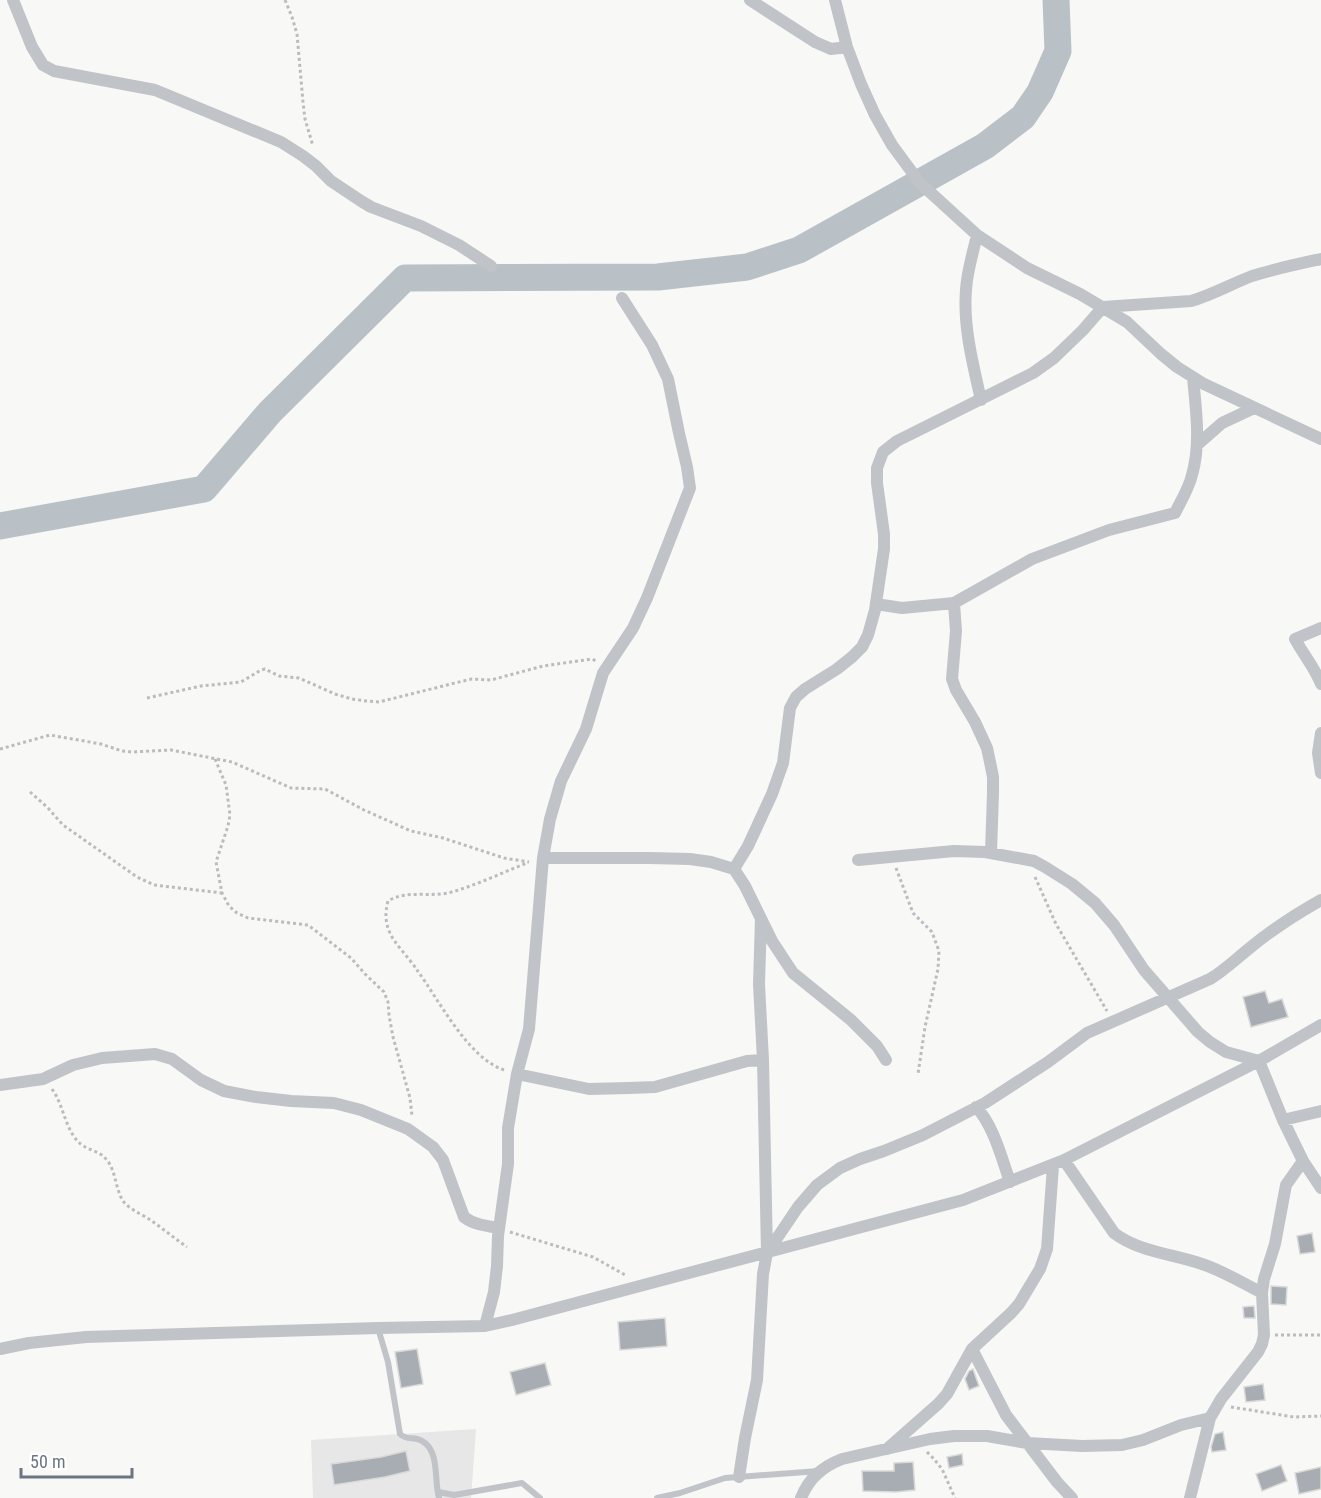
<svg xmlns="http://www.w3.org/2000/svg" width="1321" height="1498" viewBox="0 0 1321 1498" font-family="'Roboto Condensed',sans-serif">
<rect width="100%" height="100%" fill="#f8f8f6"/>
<!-- built -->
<path fill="#e6e7e6" d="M476,1429L471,1498H313L311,1440Z"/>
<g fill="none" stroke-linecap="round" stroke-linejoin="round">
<!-- river -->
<path stroke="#b9c1c6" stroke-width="27" d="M0,526L204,489L270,412L405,278L658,277L747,267L799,250L985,146L1023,117L1040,92L1058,51L1056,0"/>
</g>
<!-- building -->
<path fill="#a8adb4" stroke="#d9dad8" stroke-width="1.5" d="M1265,991L1269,1003L1282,999L1288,1017L1251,1027L1243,997Z
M1312,1233L1315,1252L1300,1254L1297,1236Z
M1271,1286L1287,1287L1286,1305L1271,1304Z
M1254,1306L1255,1318H1244L1243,1307Z
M665,1318L667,1346L620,1350L618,1322Z
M417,1349L423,1384L401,1388L395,1352Z
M545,1363L551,1385L516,1395L510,1372Z
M973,1369L979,1386L969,1390L965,1379L969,1371Z
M1263,1384L1265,1400L1246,1402L1244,1387Z
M1223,1432L1226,1450L1212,1452L1211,1447L1215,1434Z
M406,1451L410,1471L385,1477L334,1485L331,1464L381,1457Z
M962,1454L963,1465L949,1468L947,1457Z
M913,1462L915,1490L896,1492L863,1491L862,1471H894V1463Z
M1281,1465L1287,1481L1262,1491L1256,1474Z
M1321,1467V1489L1299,1494L1295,1473Z"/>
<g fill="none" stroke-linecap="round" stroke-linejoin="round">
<!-- path -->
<path stroke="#babcbf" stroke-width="3" stroke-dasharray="3 3" stroke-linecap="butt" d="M285,0L292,17L297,34L303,102L305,119L313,146
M147,698L201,686L241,682L261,670L265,669L279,676L299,678L335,694L352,699L366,701L379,702L463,681L472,679L491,680L543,666L592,659L596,661
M0,749L50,735L101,744L122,751L132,752L171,750L232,762L291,788L325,789L364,810L411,831L443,838L504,858L529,862
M215,759L226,785L230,815L228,826L216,862L222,893L229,906L237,913L248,918L308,925L351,958L365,974L384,992L388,1002L389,1015L393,1037L410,1098L412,1116
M30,792L48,808L63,825L137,877L154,885L222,893
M896,868L913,913L932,932L939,951L938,969L925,1027L918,1074
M1035,877L1056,924L1107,1011
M504,1070C468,1058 439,1000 417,970C410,959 394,943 390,933C385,922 385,913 388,901C405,890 429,897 448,893C475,886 501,873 527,863
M52,1089C62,1103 64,1121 73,1135C83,1152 97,1148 106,1159C116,1170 115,1188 123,1201C129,1209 141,1214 149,1219C162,1228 174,1238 187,1247
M510,1232L593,1257L627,1276
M1275,1335H1321
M1231,1407L1294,1417L1321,1416
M927,1452L934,1459L942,1469L955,1498"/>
<!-- service -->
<path stroke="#c0c3c7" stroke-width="6" d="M378,1328L388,1362L400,1434C407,1441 414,1436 422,1441C440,1450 434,1482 439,1498
M438,1492L454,1495L522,1483L540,1498
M657,1498L680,1493L725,1478L819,1471"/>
<!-- minor -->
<path stroke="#c0c3c7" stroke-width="12" d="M13,0L32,47L43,65L54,71L155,90L281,142L303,156L316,166L331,181L361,201L371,207L421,226L459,245L491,266
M750,0L815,42L831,49L847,47
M835,0L847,47L861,84L875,115L892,145L920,183L977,235L1027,268L1080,294L1127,322L1161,354L1177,367L1204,384L1321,439
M977,235C973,253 967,271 966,290C963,327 973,364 981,400
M1197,445L1222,423L1254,408
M954,603L956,631L952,679L956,690L975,722L987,748L990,762L993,777V793L991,852
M876,604L902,608L954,603L1032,559L1109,530L1175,513C1181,501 1189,488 1192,475C1201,444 1196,410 1193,378
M1321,628L1295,639C1303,654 1315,668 1321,684
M1321,733L1318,753L1321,773
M543,858H649L690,859L711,862L734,869L745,886L772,941L793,973L851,1020L877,1046L886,1060
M858,860L954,851L985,852L1034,861L1045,867L1072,884L1095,903L1114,925L1144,970L1198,1032L1210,1042L1226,1052L1259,1061L1283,1120L1303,1161L1321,1188
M734,869L748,846L772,794L783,763L790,708L796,697L805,689L837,669L852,657L862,647L868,635L875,610L884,549V534L877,483V468L883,452L897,441L1033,373L1054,358L1083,330L1103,307L1191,301C1212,295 1231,284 1252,276C1274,269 1298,264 1321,259
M517,1074L589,1089L629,1088L655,1087L747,1061L763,1060
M0,1085L43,1079L73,1065L102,1058L155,1054L172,1059L201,1080L224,1091L256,1097L291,1101L334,1103L361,1110L408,1129L433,1147L443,1160L464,1217C474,1225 487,1226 499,1228
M976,1107C993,1124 1002,1159 1010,1182
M1283,1120L1321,1111
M1064,1160L1114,1233C1139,1252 1173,1254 1202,1264C1223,1271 1243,1283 1262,1293
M767,1253L798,1207L817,1185L840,1168L860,1159L884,1151L923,1135L985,1103L1048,1062L1087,1033L1210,979C1225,970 1237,958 1251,947C1273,929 1296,914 1321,900
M485,1326L494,1292L497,1266L498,1236L508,1164V1128L517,1074L529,1029L543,858L550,819L561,781L586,729L603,673L633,628L647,598L690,488L687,467L679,433L668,379L652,345L622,298
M0,1349L29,1343L86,1337L378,1328L485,1326L512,1320L963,1200L1064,1160L1259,1061L1321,1025
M972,1349L1006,1415L1057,1482L1072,1498
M887,1449L938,1404L947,1394L972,1349L1011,1313L1019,1304L1040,1269L1047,1249L1053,1166
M739,1477L745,1438L757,1380L763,1274L767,1253L763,1060L759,984L761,918
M801,1498C809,1478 822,1467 842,1459L930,1439L954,1436H987L1027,1443L1082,1446L1122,1445L1143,1440L1181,1425L1210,1418
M1190,1498L1210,1418L1221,1399L1258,1352L1262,1344L1264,1335L1262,1293L1264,1279L1275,1244L1286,1185L1303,1161"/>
</g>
<!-- scale -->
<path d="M21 1468v9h111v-9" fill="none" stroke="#6b7583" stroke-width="3"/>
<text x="30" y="1468" font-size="18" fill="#6b7583" stroke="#ffffff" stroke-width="4.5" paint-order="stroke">50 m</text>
</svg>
